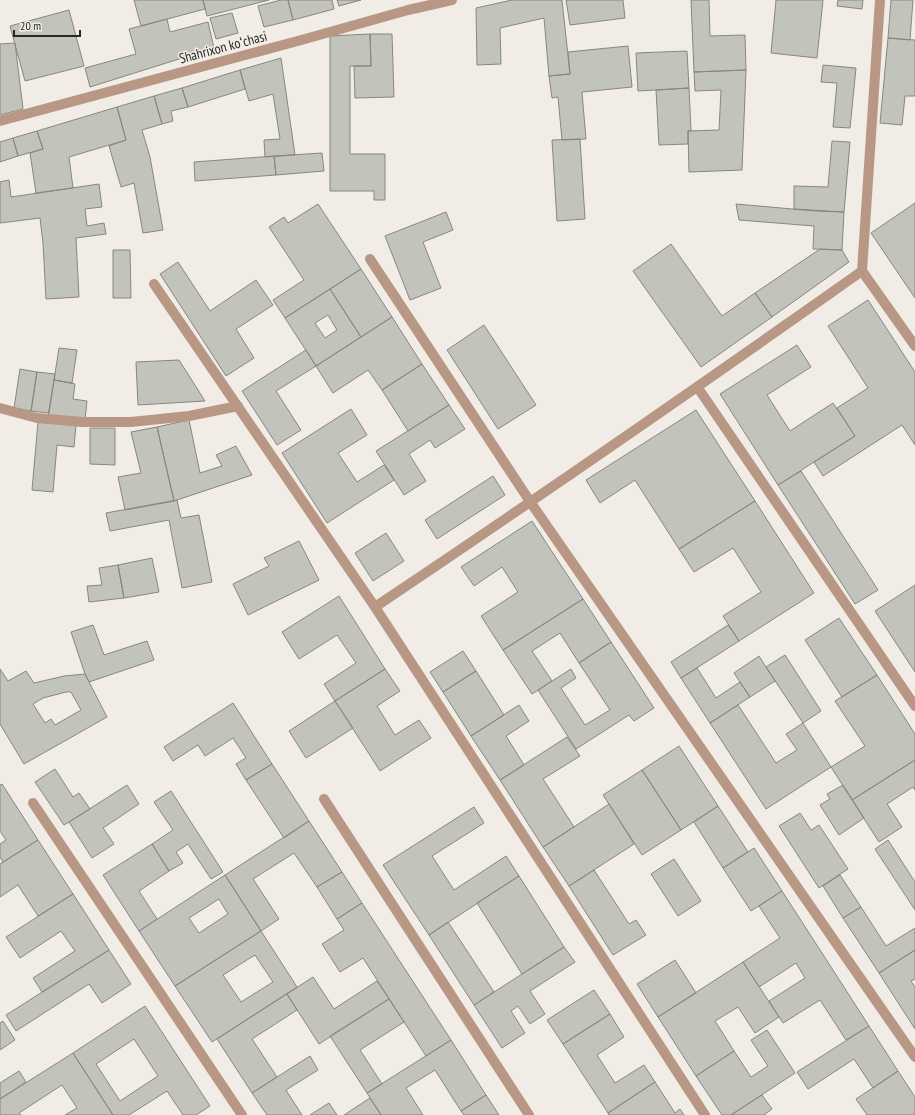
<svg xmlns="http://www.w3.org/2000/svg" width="915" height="1115" viewBox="0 0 915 1115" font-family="'PT Sans Narrow',sans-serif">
<rect width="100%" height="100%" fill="#f1ede6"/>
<!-- building -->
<path fill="#c2c4bc" stroke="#868780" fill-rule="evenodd" d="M134,0H203L205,9L141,26Z
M203,0H269L207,16Z
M281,0H288L293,20L264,27L258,6Z
M288,0H332L334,9L293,20Z
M337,0H361L339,6Z
M512,0H562L570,74L549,76L544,18L500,28L501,64L477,65L476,8Z
M566,0H623L625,18L570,25Z
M691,0H709L710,36L745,35L746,70L694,72Z
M776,0H823L817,58L771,53Z
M838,0H863L862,9L837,6Z
M891,0H913L910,40L888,38Z
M69,10L84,66L25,81L10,26Z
M232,13L238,33L216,39L210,18Z
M167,19L170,32L208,22L214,48L90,87L85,68L136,54L129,29Z
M370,34H392L394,97L355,98L354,66H371Z
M370,34L371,66H350V154H385V200H374V191H330V36Z
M888,38L915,40V96H905L902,125L880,123Z
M15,43L23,109L0,115V44Z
M628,46L632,87L582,92L586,139L562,140L558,97L552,98L549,76L570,74L568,52Z
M687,51L689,88L638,91L636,53Z
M281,58L295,155L265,157L264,140L280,139L273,94L249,101L240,70Z
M823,65L856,68L850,128L833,127L837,83L821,82Z
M240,70L245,89L188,107L182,88Z
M746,70L742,170L689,172L688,131L719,130L721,90L695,91L694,72Z
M182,88L188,107L171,111L173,121L162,124L154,96Z
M689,88L691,131H688V144L659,145L656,90Z
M154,96L162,124L142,130L150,157L163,230L143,233L134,183L121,187L109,146L126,140L117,107Z
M117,107L126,140L69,157L73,188L36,193L30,153L43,149L37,131Z
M37,131L43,149L18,156L13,138Z
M13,138L18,156L0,162V142Z
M580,139L585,219L557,221L552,140Z
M832,141L850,142L844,212L794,209V186L828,187Z
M322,153L324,171L276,175L274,156Z
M274,156L276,175L195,181L194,162Z
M9,180L11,197L99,184L102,207L85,209L87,226L104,223L106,234L76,238L79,297L46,299L43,243L40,218L0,223V182Z
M915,203V298L871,233Z
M318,204L361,269L285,318L273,300L304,280L269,227L284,217L288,223Z
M736,204L815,211L844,212L842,250L813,249L814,226L739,220Z
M446,212L453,230L423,242L441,288L410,300L385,236Z
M671,244L722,316L755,293L772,317L701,367L633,271Z
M820,249L842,250L849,262L772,317L755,293Z
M113,250H130L131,298H113Z
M178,262L210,311L256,280L273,305L236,329L254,358L226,376L160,274Z
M361,269L392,317L361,337L330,289Z
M330,289L361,337L316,366L285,318ZM328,315L337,330L325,338L315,323Z
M868,300L915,372V445L902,425L823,476L814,462L855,436L837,408L868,388L828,326Z
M392,317L422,364L382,390L368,370L333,393L316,366Z
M484,325L536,405L498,429L447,350Z
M797,345L811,367L767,395L790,431L833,403L855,436L778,485L720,394Z
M59,348L77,350L72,383L54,380Z
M306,350L316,366L276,391L301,430L277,445L242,391Z
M179,360L205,401L138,405L136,362Z
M422,364L449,405L408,431L382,390Z
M20,369L37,372L31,411L14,408Z
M37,372L55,374L49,413L31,411Z
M54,380L75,384L73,399L87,401L85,420L48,416Z
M449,405L465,429L435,448L430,440L409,454L426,481L404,495L376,451Z
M351,409L367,435L338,453L357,482L384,465L394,480L327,523L282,453Z
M696,410L755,501L679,549L635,480L600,503L586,480Z
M189,420L200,473L222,466L216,455L236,446L252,475L174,501L157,427Z
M38,422L76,425L74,447L57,445L53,492L32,490Z
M157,427L174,501L125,510L118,477L141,473L131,432Z
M90,428H115V465L90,464Z
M801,471L878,590L855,604L778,485Z
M493,476L505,495L437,539L425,520Z
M177,500L181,518L199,515L212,582L182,588L169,520L110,531L106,513Z
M755,501L814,593L739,641L723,616L761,592L733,548L694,572L679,549Z
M532,521L583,599L503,650L481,616L518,592L502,567L474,586L461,567Z
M386,533L404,561L373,581L355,553Z
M299,541L319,580L248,615L233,584L269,566L264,558Z
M152,558L159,592L124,598L118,565Z
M118,565L124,598L89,602L87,586L102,585L99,568Z
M915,585V672L875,611Z
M339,596L385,669L335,701L324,684L356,663L337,635L299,659L282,632Z
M583,599L611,642L579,663L560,633L532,651L552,681L532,694L503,650Z
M839,618L877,675L842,697L805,640Z
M93,625L104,655L147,641L154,660L89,682L85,674L71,632Z
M728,625L739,641L681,678L671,662Z
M611,642L654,708L634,721L629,715L576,749L538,690L571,669L576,678L561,688L585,725L610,710L579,663Z
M463,651L476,671L443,692L430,672Z
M785,655L821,711L803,723L766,667Z
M759,656L775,681L750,697L734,673Z
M697,668L716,698L740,682L750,697L710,723L681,678Z
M0,669L8,681L26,671L34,683L64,676L85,674L107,717L24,764L0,724ZM66,692H71L81,710L55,725L51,719L45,723L33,704L43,698Z
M385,669L400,691L377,706L395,735L419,720L431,738L380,771L335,701Z
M476,671L504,715L471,736L443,692Z
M877,675L915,734V760L852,800L831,767L865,746L835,701Z
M335,701L353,728L306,758L289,731Z
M233,703L272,764L246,780L236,764L246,758L233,738L205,756L198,745L173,761L164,747Z
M519,705L529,721L506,736L524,765L500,780L471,736Z
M738,705L776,763L797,750L786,734L803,723L831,767L766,809L710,723Z
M567,737L580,756L543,779L574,827L543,847L500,780Z
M679,746L718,806L681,830L642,770Z
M915,760V790L913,787L887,804L902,827L879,842L852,800Z
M272,764L309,821L284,838L246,780Z
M55,769L73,797L79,793L90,809L64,825L35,782Z
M642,770L681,830L642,855L603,795Z
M2,784L38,840L3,862L0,857V844L6,840L0,831V785Z
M127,785L139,804L103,828L114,844L92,858L69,822Z
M843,785L864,818L839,835L820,805L830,799L827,794Z
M171,791L223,872L211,879L188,844L176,852L183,863L169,871L152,844L173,830L154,802Z
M609,804L634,844L569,886L543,847Z
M718,806L748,852L723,868L694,822Z
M474,807L484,823L432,856L454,890L506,856L519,876L429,935L383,865Z
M800,813L811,830L819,825L848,869L819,888L779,826Z
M309,821L342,872L317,887L294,853L253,879L279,919L261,931L225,875Z
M38,840L73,894L38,916L18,885L0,897V864Z
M888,840L915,882V910L875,849Z
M152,844L169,871L139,891L157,919L139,931L103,875Z
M754,848L782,891L751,911L723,868Z
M674,859L701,901L678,916L651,874Z
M594,870L629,924L636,920L646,935L613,955L569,886Z
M342,872L362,903L337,919L317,887Z
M225,875L261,931L175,986L139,931ZM219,899L228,914L199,933L189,918Z
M840,875L861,907L843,918L823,886Z
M519,876L564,947L522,974L477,903Z
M782,891L869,1026L846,1040L820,1000L783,1023L769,1001L805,978L796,963L759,987L743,962L780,938L759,906Z
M73,894L109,950L42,992L33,978L75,951L61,931L20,958L6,937Z
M362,903L451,1040L426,1056L363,958L340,972L322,944L344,930L337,919Z
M861,907L886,946L915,928V950L879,973L843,918Z
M448,922L494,992L474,1005L429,935Z
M261,931L297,987L212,1042L175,986ZM255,955L273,982L241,1002L223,975Z
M564,947L575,962L530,991L545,1014L530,1024L518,1006L511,1011L525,1033L502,1048L474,1005Z
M109,950L131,984L102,1003L89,984L16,1031L6,1015Z
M915,950V979L911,981L915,987V1029L879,973Z
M675,960L696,993L658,1017L637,984Z
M743,962L779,1017L755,1033L738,1007L715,1021L734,1051L696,1076L658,1017Z
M313,977L334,1009L377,981L389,999L319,1044L287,994Z
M594,990L610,1014L563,1044L547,1020Z
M287,994L297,1010L252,1039L277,1077L252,1093L217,1039Z
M389,999L404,1022L360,1050L382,1084L367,1093L330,1036Z
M145,1006L210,1106L196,1115H183L167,1091L129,1115H113L73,1053ZM134,1039L158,1076L120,1101L96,1064Z
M610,1014L624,1037L597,1055L615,1083L644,1065L655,1082L608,1113L563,1044Z
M3,1021L15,1040L0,1050V1023Z
M869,1026L898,1071L873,1088L854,1059L808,1089L797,1072Z
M767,1030L795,1073L731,1115H722L696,1076L734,1051L751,1077L768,1066L751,1040Z
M451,1040L486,1095L461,1111L435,1070L406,1088L423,1115H381L367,1093Z
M73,1053L113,1115H65L77,1108L62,1085L19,1113L21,1115H0V1099Z
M310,1056L318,1070L286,1090L302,1115H267L252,1093Z
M19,1071L26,1082L0,1099V1083Z
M898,1071L915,1097V1115H867L856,1099Z
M655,1082L675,1113L680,1109L684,1115H609L608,1113Z
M486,1095L499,1115H464L461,1111Z
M762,1095L772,1109L764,1115H731Z
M370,1098L381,1115H344Z
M329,1103L337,1115H310Z"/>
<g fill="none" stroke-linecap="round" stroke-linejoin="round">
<!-- minor -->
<path stroke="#b89884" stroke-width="10" d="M0,121L305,39L408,10L452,0
M370,259L531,503L915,1057
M862,271L880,0
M154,284L375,607
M698,388L915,706
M0,408L37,418L82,422H131L189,416L238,406
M324,799L529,1115
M33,803L242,1115
M705,1115L375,607C539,497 701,385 862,271L915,346"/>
</g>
<g text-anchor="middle" stroke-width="3" stroke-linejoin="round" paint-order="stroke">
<!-- street labels -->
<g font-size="14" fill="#272623" stroke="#f1ede6">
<text transform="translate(223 47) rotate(-15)" y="5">Shahrixon koʻchasi</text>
</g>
</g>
<!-- scale -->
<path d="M14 30v6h66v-6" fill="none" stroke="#272623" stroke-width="2"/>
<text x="20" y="30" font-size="12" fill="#272623" stroke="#f1ede6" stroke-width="3" paint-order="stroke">20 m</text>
</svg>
